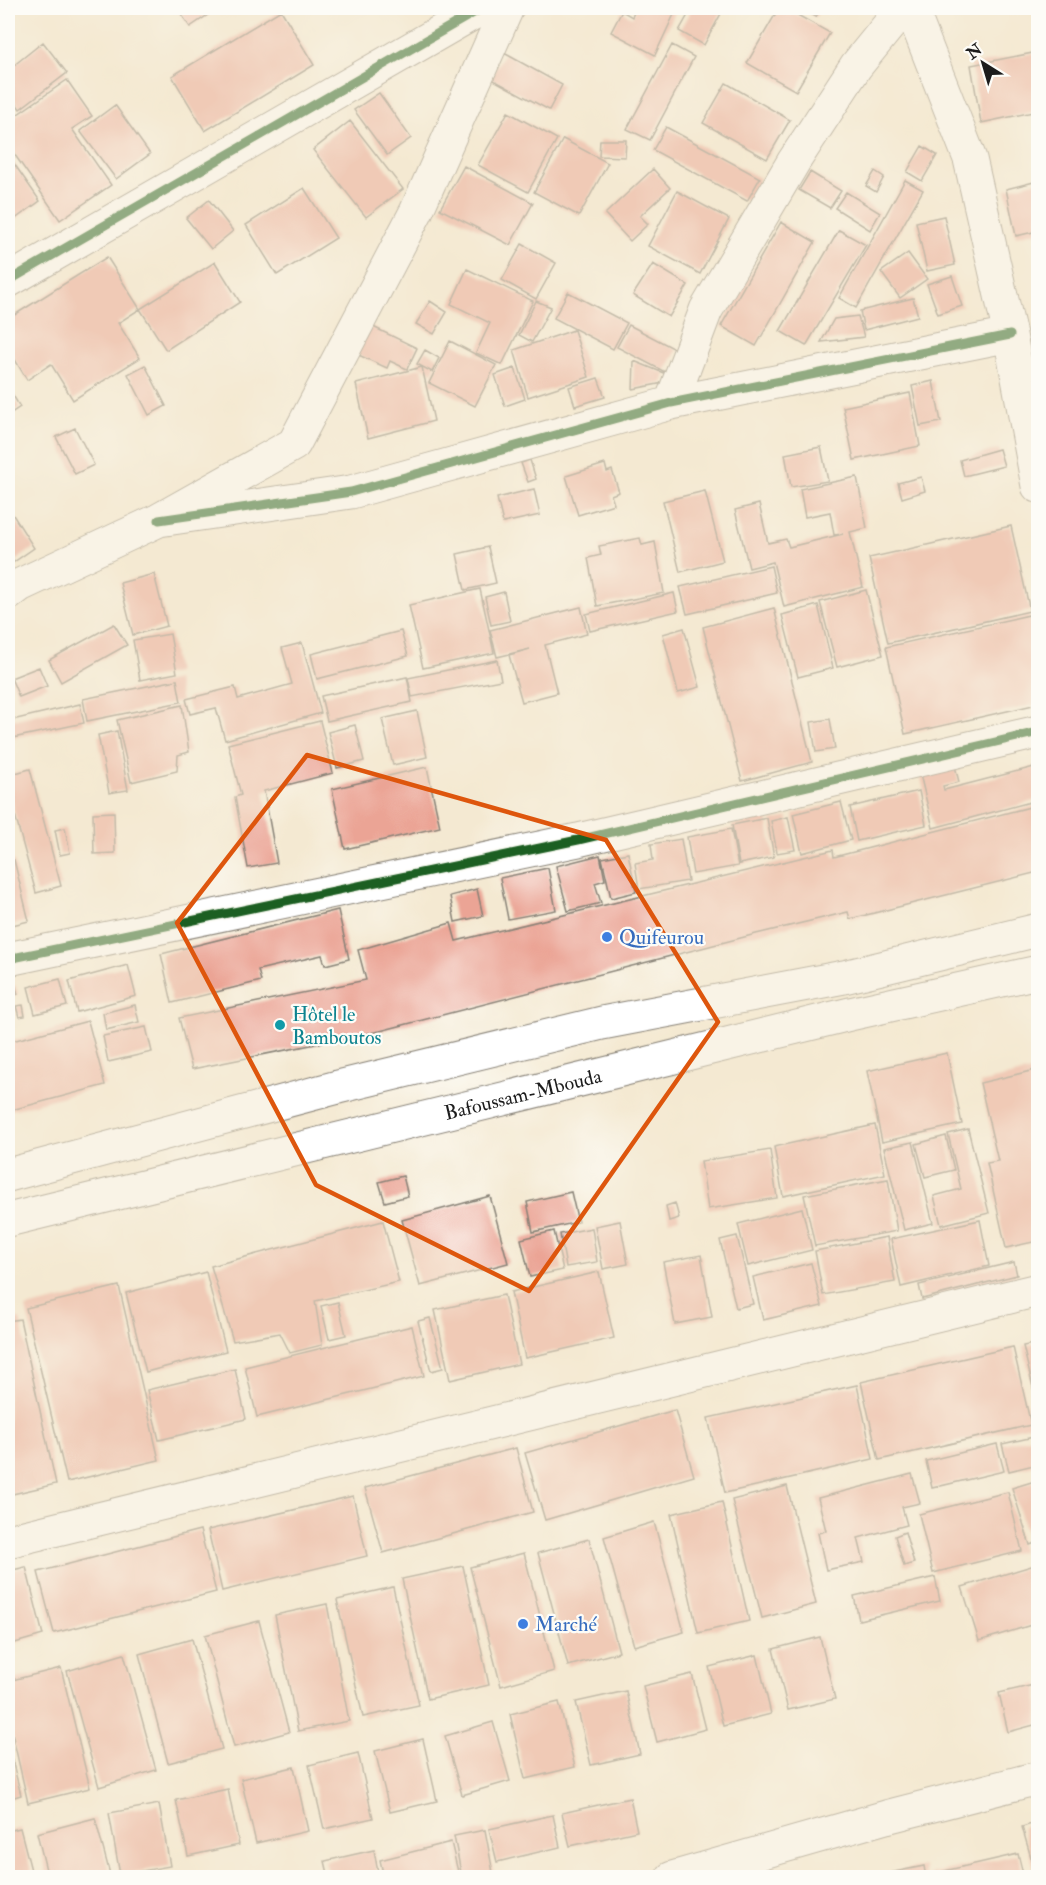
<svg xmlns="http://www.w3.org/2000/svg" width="1046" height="1885" viewBox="0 0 1046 1885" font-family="'IM FELL Double Pica',serif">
<rect width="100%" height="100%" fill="#fdfcf7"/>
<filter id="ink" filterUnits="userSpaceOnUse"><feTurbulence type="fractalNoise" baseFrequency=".0167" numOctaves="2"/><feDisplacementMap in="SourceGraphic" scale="12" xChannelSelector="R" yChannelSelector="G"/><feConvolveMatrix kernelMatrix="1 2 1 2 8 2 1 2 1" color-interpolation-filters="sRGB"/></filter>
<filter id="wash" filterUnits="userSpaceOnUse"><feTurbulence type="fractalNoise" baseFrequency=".008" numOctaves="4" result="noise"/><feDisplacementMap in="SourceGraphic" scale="24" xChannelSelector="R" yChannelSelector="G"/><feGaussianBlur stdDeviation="1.35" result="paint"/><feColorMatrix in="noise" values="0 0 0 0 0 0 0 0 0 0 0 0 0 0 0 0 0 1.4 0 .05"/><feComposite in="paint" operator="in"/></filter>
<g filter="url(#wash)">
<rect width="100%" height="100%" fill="#f4e9d2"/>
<g id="blocks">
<!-- building -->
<path fill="#eba495" d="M177,8H218L190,27Z
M636,8H677L655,55L611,32L622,11L632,17Z
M692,8H724L704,45L679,31Z
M779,8H785L830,33L796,91L747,63Z
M800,8H821L816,17Z
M281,10L314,65L205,131L172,76Z
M43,42L67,73L20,109L8,92V70Z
M672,45L694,57L650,140L627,129Z
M1038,52V111L981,123L971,65Z
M504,53L562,85L549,110L490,78Z
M67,80L92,116L72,129L111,185L60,220L8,145V121Z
M726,83L790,120L767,159L703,123Z
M379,93L411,138L387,155L354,110Z
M115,105L150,154L116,179L80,131Z
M508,112L557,139L528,192L478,165Z
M350,121L403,189L366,217L313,150Z
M666,127L760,178L747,201L653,150Z
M563,139L608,163L579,216L534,192Z
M600,140H626L625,157L599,156Z
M922,146L937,155L922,181L907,172Z
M8,155L40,201L11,222L8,217Z
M464,166L533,203L510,245L440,209Z
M653,169L670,188L640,216L648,224L630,241L605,214Z
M875,171L884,177L876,192L866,186Z
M810,172L841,191L830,208L799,190Z
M905,180L923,190L856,308L839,298Z
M1038,181V231L1016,236L1006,189Z
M304,188L336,238L277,275L246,225Z
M677,191L729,219L700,274L648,246Z
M846,192L880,213L870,230L835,208Z
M209,200L233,231L211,249L186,218Z
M944,216L955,265L927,271L916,222Z
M781,222L815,242L756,346L721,326Z
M839,230L866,245L806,346L780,331Z
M522,244L556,263L536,299L502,280Z
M908,253L927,279L900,298L881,272Z
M107,257L140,309L118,323L140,358L73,400L51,364L27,380L8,348V319Z
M215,262L240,302L166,350L140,309Z
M653,264L688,285L669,317L633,295Z
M467,269L533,301L502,365L476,353L490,323L451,304Z
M952,276L962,306L938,314L927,284Z
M568,292L627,323L613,349L554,318Z
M913,298L918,316L864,330L860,311Z
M430,301L447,312L434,334L416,324Z
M536,301L551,307L532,342L519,335Z
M858,316L864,337L821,342L834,319Z
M369,325L417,348L407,369L390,361L387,368L354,353Z
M629,325L677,350L665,372L617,347Z
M574,330L589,377L528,397L514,350Z
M450,341L496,365L475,406L429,383Z
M425,350L439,358L432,372L417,364Z
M634,361L666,374L663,383L633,389Z
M145,365L166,406L149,415L128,374Z
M422,367L434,421L368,438L356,384Z
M515,368L525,399L505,406L495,375Z
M598,378L605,397L575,406L569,387Z
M933,381L941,422L920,426L912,386Z
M8,387L20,407L8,415Z
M910,393L920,446L854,460L843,407Z
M75,428L94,465L75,474L56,437Z
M821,447L828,481L791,487L785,454Z
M999,449L1004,466L964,476L960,460Z
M530,460L536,479L528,482L521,463Z
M605,464L607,472L612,470L619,492L611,495L614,504L578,515L566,476Z
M857,477L867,528L850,532L863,587L784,607L773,562L749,568L735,510L759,504L768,543L786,539L789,547L843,534L834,535L830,512L805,517L800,489Z
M921,477L925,491L902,498L898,483Z
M534,489L540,515L503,523L497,498Z
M705,491L723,561L680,572L663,501Z
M8,507L34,548L8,566Z
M1011,526L1030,611L888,643L869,558Z
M640,538L642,545L655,542L664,593L597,606L588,558L601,555L599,546Z
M488,547L496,583L465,590L457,554Z
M771,566L777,593L687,614L680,587Z
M154,574L167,626L133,635L120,583Z
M480,589L494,653L423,668L409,605Z
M866,590L883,655L837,667L820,602Z
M504,592L510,621L491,625L485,597Z
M674,593L678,611L590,631L586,614Z
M818,605L833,668L798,677L782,615Z
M581,607L587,634L545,645L557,693L522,702L509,655L530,649L497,657L490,630Z
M774,608L812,762L742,781L703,627Z
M1029,615L1038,657V704L905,734L886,647Z
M114,624L127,645L61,682L49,660Z
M684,628L700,687L678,693L663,634Z
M401,631L408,656L317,679L311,654Z
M170,634L177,673L140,680L133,640Z
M302,643L321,713L225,740L216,708L190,714L186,699L235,687L238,699L292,684L282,648Z
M497,660L501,680L412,697L408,678Z
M39,667L47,686L19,697L11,678Z
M407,677L412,702L327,721L321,696Z
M177,680L181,702L87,721L83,699Z
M80,704L84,723L8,739V721Z
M182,705L189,752L178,755L177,771L131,782L117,720Z
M417,711L427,757L393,765L382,719Z
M830,719L835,749L816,752L811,722Z
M320,721L333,773L264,791L277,863L248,868L235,797L241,795L228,744Z
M355,725L364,761L337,768L328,732Z
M117,731L128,790L109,793L98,735Z
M955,766L959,782L943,786L944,790L1038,766V800L933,828L920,774Z
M427,767L440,827L345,849L332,789Z
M30,769L61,886L36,893L8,789V775Z
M919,791L926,825L857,841L850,807Z
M841,802L851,840L802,853L793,814Z
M1038,805V872L850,919L848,912L756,934L380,1031L192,1069L179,1018L366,980L358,950L451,923L456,941L833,850L834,857Z
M114,812L115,853L94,854L93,813Z
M788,817L795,850L777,853L771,821Z
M767,818L774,857L739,864L732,825Z
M65,828L70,853L60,855L55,830Z
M731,829L738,866L693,874L687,837Z
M681,839L688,881L639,889L635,863L653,860L651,844Z
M628,853L636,892L611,898L602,858Z
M600,855L605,880L595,883L601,903L568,911L556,866Z
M14,860L29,921L8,926V862Z
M548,868L556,910L508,919L500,878Z
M477,889L483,916L455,922L450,896Z
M338,910L349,959L325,965L322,955L258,970L261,981L172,1003L161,954Z
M128,965L136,996L77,1012L69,981Z
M60,979L67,1006L35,1014L28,987Z
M15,985L18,994L10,997L8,987Z
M23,1005L25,1016L19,1017L16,1006Z
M135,1005L139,1022L106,1030L103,1013Z
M88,1021L105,1085L8,1111V1042Z
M146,1027L152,1052L108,1062L103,1036Z
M947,1053L962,1124L882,1142L867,1071Z
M1035,1070L1038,1088V1241L1006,1248L987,1163L998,1161L980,1083Z
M875,1125L885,1174L783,1196L774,1147Z
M968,1129L989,1213L941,1225L934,1196L961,1189L948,1134Z
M946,1136L954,1170L925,1177L916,1144Z
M913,1142L933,1223L904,1230L884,1148Z
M770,1150L777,1198L708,1209L701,1161Z
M403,1176L408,1196L385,1202L379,1182Z
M888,1179L897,1231L815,1246L804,1195Z
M571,1192L578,1222L533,1232L527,1202Z
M490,1196L508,1263L420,1286L402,1220Z
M675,1203L679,1218L669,1221L666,1206Z
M802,1208L812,1250L748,1266L738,1224Z
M980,1220L989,1266L901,1287L891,1239Z
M383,1221L399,1282L315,1301L322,1345L290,1353L280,1333L233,1341L211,1266Z
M620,1221L628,1264L603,1269L595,1226Z
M592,1228L597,1262L566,1267L560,1234Z
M554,1231L563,1270L530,1277L521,1239Z
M737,1236L753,1304L736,1308L720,1240Z
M887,1237L895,1282L823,1295L815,1251Z
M701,1255L712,1317L675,1324L663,1262Z
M1014,1262L1017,1275L922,1299L919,1285Z
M811,1263L822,1306L763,1320L753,1277Z
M206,1272L226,1351L146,1372L126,1293Z
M599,1272L614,1338L525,1358L511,1292Z
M119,1286L159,1460L67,1482L26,1308Z
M504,1295L519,1364L450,1380L435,1310Z
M338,1302L346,1335L329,1339L321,1306Z
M430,1318L443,1368L431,1371L418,1321Z
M20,1319L56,1484L8,1495V1321Z
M412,1326L424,1376L257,1417L245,1367Z
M1038,1343V1408L1023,1346Z
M1013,1347L1031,1425L879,1460L861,1382Z
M235,1369L246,1419L159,1440L147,1390Z
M857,1385L873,1459L725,1493L708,1418Z
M675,1410L694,1476L545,1520L525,1453Z
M1038,1436V1464L1009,1471L1002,1444Z
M997,1444L1004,1471L932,1488L926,1461Z
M516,1448L533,1512L383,1553L365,1488Z
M912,1474L920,1503L902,1507L907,1525L858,1538L864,1562L826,1570L818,1533L826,1531L818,1498Z
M1038,1480V1542L1030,1545L1012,1488Z
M787,1486L816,1604L762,1618L732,1500Z
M1008,1492L1022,1551L933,1573L919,1514Z
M353,1496L367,1556L222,1591L208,1530Z
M722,1502L749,1621L698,1633L671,1514Z
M654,1522L684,1632L634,1646L604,1537Z
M200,1530L216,1592L54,1633L38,1572Z
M905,1532L914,1563L904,1566L895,1536Z
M589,1539L619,1652L568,1666L538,1553Z
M524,1553L554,1671L501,1686L470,1567Z
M1038,1564V1623L979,1641L962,1587Z
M463,1566L489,1685L428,1699L402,1579Z
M26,1567L43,1635L8,1645V1571Z
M935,1577L940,1601L859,1620L854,1596Z
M393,1587L419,1705L363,1717L337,1600Z
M327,1604L349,1721L298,1731L275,1615Z
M259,1621L289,1732L234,1747L205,1635Z
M820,1637L835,1699L788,1710L773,1649Z
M192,1639L222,1749L168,1763L139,1654Z
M124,1654L156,1770L99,1787L67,1671Z
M757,1655L771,1714L723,1726L709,1667Z
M61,1668L90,1788L28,1803L8,1715V1681Z
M692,1674L706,1729L657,1742L643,1686Z
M1038,1684V1724L1008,1732L999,1693Z
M626,1691L640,1754L591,1765L576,1702Z
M559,1702L575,1767L525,1779L510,1714Z
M493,1722L510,1781L462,1795L445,1736Z
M423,1739L437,1801L390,1812L375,1751Z
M8,1744L21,1795L8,1799Z
M358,1753L373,1818L324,1829L309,1765Z
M294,1767L308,1831L256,1843L241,1779Z
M228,1789L239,1845L188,1856L176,1800Z
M630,1798L637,1831L570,1846L562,1813Z
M159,1804L170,1866L120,1875L109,1813Z
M553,1815L560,1847L497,1862L489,1829Z
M95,1818L111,1878H48L37,1833Z
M1038,1822V1878H1037L1022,1827Z
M20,1828L33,1878H8V1831Z
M485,1830L494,1878H462L454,1836Z
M451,1842L459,1876L384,1878L380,1860Z
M374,1850L379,1878H329L325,1861Z
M1018,1854L1024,1878H931V1874Z
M924,1866L926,1878H879V1875Z"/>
</g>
</g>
<g filter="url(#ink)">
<use href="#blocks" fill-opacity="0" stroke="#888277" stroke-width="1.5"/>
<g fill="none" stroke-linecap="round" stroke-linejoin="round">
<defs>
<path id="minor" d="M911,8L970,159L1010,335L1038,486
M8,281L482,8
M671,403L706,310L794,161L856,66L903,8
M159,520L351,492L671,403L1010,335
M8,594L20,585L159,520L294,444L416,212L507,8
M8,959L578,840L1038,732
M8,1541L1038,1290
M672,1878L886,1817L1038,1778"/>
<g id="highway">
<path d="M8,1175L338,1087L602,1023L844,977L1038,930"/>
<path id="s1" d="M8,1220L850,1014L1038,972"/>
</g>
</defs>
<!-- minor casing -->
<use href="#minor" stroke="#888277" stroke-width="35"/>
<!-- highway casing -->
<use href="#highway" stroke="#888277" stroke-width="35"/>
<!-- minor -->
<use href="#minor" stroke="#fff" stroke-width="33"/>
<!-- highway -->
<use href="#highway" stroke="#fff" stroke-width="33"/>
<defs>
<path id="cycleway" d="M8,281L482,8
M159,520L351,492L671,403L1010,335
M8,959L578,840L1038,732"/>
</defs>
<!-- cycleway casing -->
<use href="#cycleway" stroke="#fdfcf7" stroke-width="13"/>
<!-- cycleway -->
<use href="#cycleway" stroke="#1b5e20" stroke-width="9"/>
</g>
</g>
<!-- marked area -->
<path d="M0 0H1046V1885H0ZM307,755L606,840L718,1022L529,1291L316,1185L177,923Z" fill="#f4e9d2" fill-opacity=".55" fill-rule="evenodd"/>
<path fill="none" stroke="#de560d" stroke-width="4.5" stroke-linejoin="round" d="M307,755L606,840L718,1022L529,1291L316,1185L177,923Z"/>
<!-- markers -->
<g fill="#3f7fe0" stroke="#fdfcf7" stroke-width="2">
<circle cx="607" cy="937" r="6"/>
<circle cx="523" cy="1624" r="6"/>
</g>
<circle fill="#0f9aa8" stroke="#fdfcf7" stroke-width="2" cx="280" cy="1025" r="6"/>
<g text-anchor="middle" stroke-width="4.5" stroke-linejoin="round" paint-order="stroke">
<!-- shop labels -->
<g font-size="20" fill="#366cbe" stroke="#fdfcf7" text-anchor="start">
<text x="619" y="944">Quifeurou</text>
<text x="535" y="1631">Marché</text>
</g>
<!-- culture labels -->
<g font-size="20" fill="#0d838f" stroke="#fdfcf7" text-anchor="start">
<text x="292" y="1021">Hôtel le<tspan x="292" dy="23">Bamboutos</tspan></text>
</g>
<!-- street labels -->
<g font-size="20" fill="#1c1c1c" stroke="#fdfcf7">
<text dy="7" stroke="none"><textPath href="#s1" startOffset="530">Bafoussam-Mbouda</textPath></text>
</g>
</g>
<!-- margin -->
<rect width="1046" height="1885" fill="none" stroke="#fdfcf7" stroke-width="30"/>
<!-- north arrow -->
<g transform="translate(983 63) rotate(323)" stroke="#fdfcf7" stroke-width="4.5" paint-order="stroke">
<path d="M0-4.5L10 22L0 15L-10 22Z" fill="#1c1c1c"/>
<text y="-9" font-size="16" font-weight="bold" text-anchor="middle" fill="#1c1c1c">N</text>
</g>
</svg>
